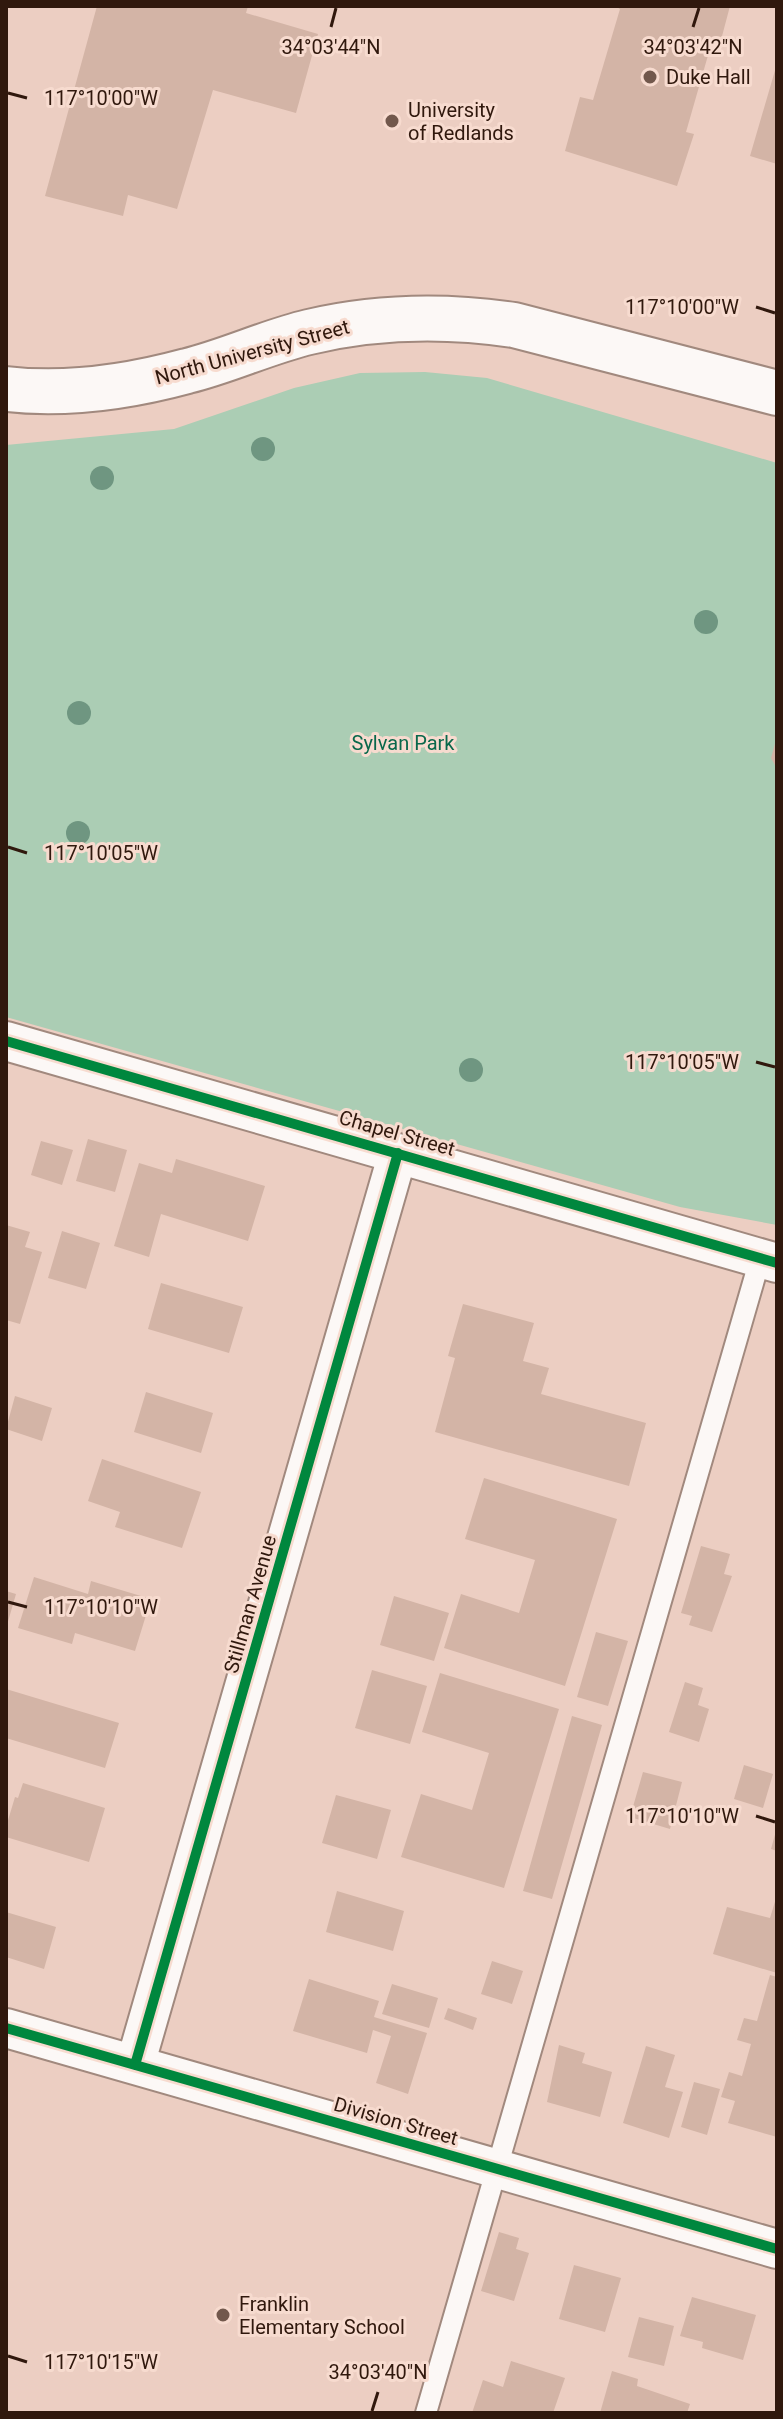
<svg xmlns="http://www.w3.org/2000/svg" width="783" height="2419" viewBox="0 0 783 2419" font-family="Roboto,sans-serif">
<rect width="100%" height="100%" fill="#eccec2"/>
<!-- green -->
<path fill="#abcdb4" d="M425,372L487,378L777,463V1225L680,1207L6,1017V445L174,429L294,388L360,373Z"/>
<!-- building -->
<path fill="#d3b4a6" d="M97,6H248L246,13L318,34L296,113L213,90L177,209L128,195L123,216L45,196Z
M615,6H730L721,40L713,38L686,132L694,134L677,186L565,151L580,97L593,100L620,9Z
M776,67H777V164L750,156Z
M776,740H777V769L771,758Z
M88,1139L127,1150L115,1192L76,1181Z
M41,1141L73,1150L62,1185L31,1175Z
M176,1159L265,1186L248,1241L161,1214L149,1257L114,1246L139,1163L172,1173Z
M6,1225L30,1232L25,1247L42,1252L20,1324L6,1320Z
M62,1231L100,1243L86,1289L48,1278Z
M161,1283L243,1307L229,1353L148,1329Z
M463,1304L534,1323L523,1361L549,1368L541,1394L646,1423L629,1486L435,1432L455,1358L448,1356Z
M146,1392L213,1413L201,1453L134,1432Z
M15,1396L52,1408L42,1441L6,1429Z
M102,1459L201,1492L182,1548L115,1527L120,1512L88,1501Z
M484,1478L617,1519L565,1686L444,1648L461,1594L519,1613L535,1560L465,1539Z
M701,1546L730,1554L724,1574L732,1576L712,1632L689,1625L692,1616L681,1613Z
M34,1577L88,1594L91,1581L151,1599L135,1651L75,1633L72,1644L18,1628Z
M6,1591L16,1594L7,1625L6,1624Z
M394,1596L449,1613L434,1661L380,1645Z
M596,1632L628,1641L608,1706L577,1697Z
M372,1670L427,1686L410,1744L355,1728Z
M440,1673L559,1709L504,1888L401,1857L421,1794L472,1810L489,1753L422,1732Z
M685,1682L703,1688L698,1705L709,1709L699,1742L669,1732Z
M6,1689L119,1723L105,1768L6,1738Z
M572,1716L602,1725L552,1899L523,1891Z
M744,1765L773,1774L763,1808L734,1799Z
M643,1772L682,1782L670,1829L630,1817Z
M23,1783L105,1808L89,1862L6,1837V1827L15,1797L18,1798Z
M336,1795L391,1810L377,1859L322,1843Z
M776,1831H777V1851L771,1849Z
M337,1891L404,1911L393,1951L326,1932Z
M777,1895V1973L713,1954L727,1907L770,1918Z
M6,1912L56,1927L44,1969L6,1957Z
M492,1961L523,1971L512,2004L481,1994Z
M770,1975L777,1977V2137L728,2123L735,2101L721,2097L729,2072L742,2076L751,2044L737,2040L744,2018L757,2021Z
M309,1979L379,2001L374,2017L427,2033L408,2094L376,2083L391,2036L373,2030L367,2053L293,2031Z
M392,1984L438,1998L429,2028L382,2014Z
M448,2008L477,2018L473,2030L444,2019Z
M559,2045L585,2053L582,2063L612,2072L600,2117L547,2102Z
M646,2046L675,2055L665,2087L683,2092L669,2138L623,2123Z
M694,2082L720,2089L707,2135L681,2127Z
M499,2232L519,2238L516,2249L529,2253L514,2301L481,2291Z
M574,2265L621,2278L605,2332L559,2319Z
M692,2297L756,2315L743,2360L702,2348L703,2342L680,2336Z
M639,2317L674,2326L664,2366L628,2357Z
M511,2361L565,2378L553,2413H472L483,2380L503,2387Z
M612,2371L638,2379L637,2386L690,2404L687,2413H600Z"/>
<g fill="none" stroke-linecap="round" stroke-linejoin="round">
<defs>
<path id="service" d="M426,2413L760,1259"/>
<path id="minor" d="M6,1041L777,1263
M6,2028L777,2249
M135,2065L398,1153"/>
<path id="tertiary" d="M6,389C67,396 128,387 187,371C228,361 267,342 309,332C377,316 445,315 514,325L777,393"/>
</defs>
<!-- service casing -->
<use href="#service" stroke="#a1897e" stroke-width="24"/>
<!-- minor casing -->
<use href="#minor" stroke="#a1897e" stroke-width="42"/>
<!-- tertiary casing -->
<use href="#tertiary" stroke="#a1897e" stroke-width="48"/>
<!-- service -->
<use href="#service" stroke="#fcf8f6" stroke-width="20"/>
<!-- minor -->
<use href="#minor" stroke="#fcf8f6" stroke-width="38"/>
<!-- tertiary -->
<use href="#tertiary" stroke="#fcf8f6" stroke-width="44"/>
<defs>
<path id="cycleway" d="M6,1041L777,1263
M6,2028L777,2249
M135,2065L398,1153"/>
</defs>
<!-- cycleway casing -->
<use href="#cycleway" stroke="#f7dbcf" stroke-width="15"/>
<!-- cycleway -->
<use href="#cycleway" stroke="#00873e" stroke-width="10"/>
</g>
<!-- trees -->
<g fill="#6f9681">
<circle cx="263" cy="449" r="12"/>
<circle cx="102" cy="478" r="12"/>
<circle cx="706" cy="622" r="12"/>
<circle cx="79" cy="713" r="12"/>
<circle cx="78" cy="833" r="12"/>
<circle cx="471" cy="1070" r="12"/>
</g>
<!-- ticks -->
<path fill="none" stroke="#30180d" stroke-width="3" d="M331,27L336,8M693,27L699,8M8,93L27,98M756,307L775,313M8,847L27,853M756,1062L775,1067M8,1602L27,1607M756,1816L775,1822M8,2356L27,2362M372,2411L378,2392"/>
<!-- markers -->
<g fill="#72584c" stroke="#f7dbcf" stroke-width="3">
<circle cx="650" cy="77" r="8"/>
<circle cx="392" cy="121" r="8"/>
<circle cx="223" cy="2315" r="8"/>
</g>
<g text-anchor="middle" stroke-width="6" stroke-linejoin="round" paint-order="stroke">
<!-- poi labels -->
<g font-size="20" fill="#30180d" stroke="#f7dbcf" text-anchor="start">
<text x="666" y="84">Duke Hall</text>
<text x="408" y="117">University<tspan x="408" dy="23">of Redlands</tspan></text>
<text x="239" y="2311">Franklin<tspan x="239" dy="23">Elementary School</tspan></text>
</g>
<!-- street labels -->
<g font-size="20" fill="#30180d" stroke="#f7dbcf">
<text transform="translate(252 352) rotate(-15)" y="7">North University Street</text>
<text transform="translate(397 1133) rotate(16)" y="7">Chapel Street</text>
<text transform="translate(250 1604) rotate(-74)" y="7">Stillman Avenue</text>
<text transform="translate(396 2121) rotate(16)" y="7">Division Street</text>
</g>
<!-- park labels -->
<g font-size="20" fill="#09684b" stroke="#f7dbcf">
<text x="403" y="750">Sylvan Park</text>
</g>
</g>
<g font-size="20" text-anchor="middle" fill="#30180d" stroke="#f7dbcf" stroke-width="6" stroke-linejoin="round" paint-order="stroke">
<text x="331" y="54">34°03'44"N</text>
<text x="693" y="54">34°03'42"N</text>
<text x="101" y="105">117°10'00"W</text>
<text x="682" y="314">117°10'00"W</text>
<text x="101" y="860">117°10'05"W</text>
<text x="682" y="1069">117°10'05"W</text>
<text x="101" y="1614">117°10'10"W</text>
<text x="682" y="1823">117°10'10"W</text>
<text x="101" y="2369">117°10'15"W</text>
<text x="378" y="2379">34°03'40"N</text>
</g>
<!-- border -->
<rect width="783" height="2419" fill="none" stroke="#30180d" stroke-width="16"/>
</svg>
